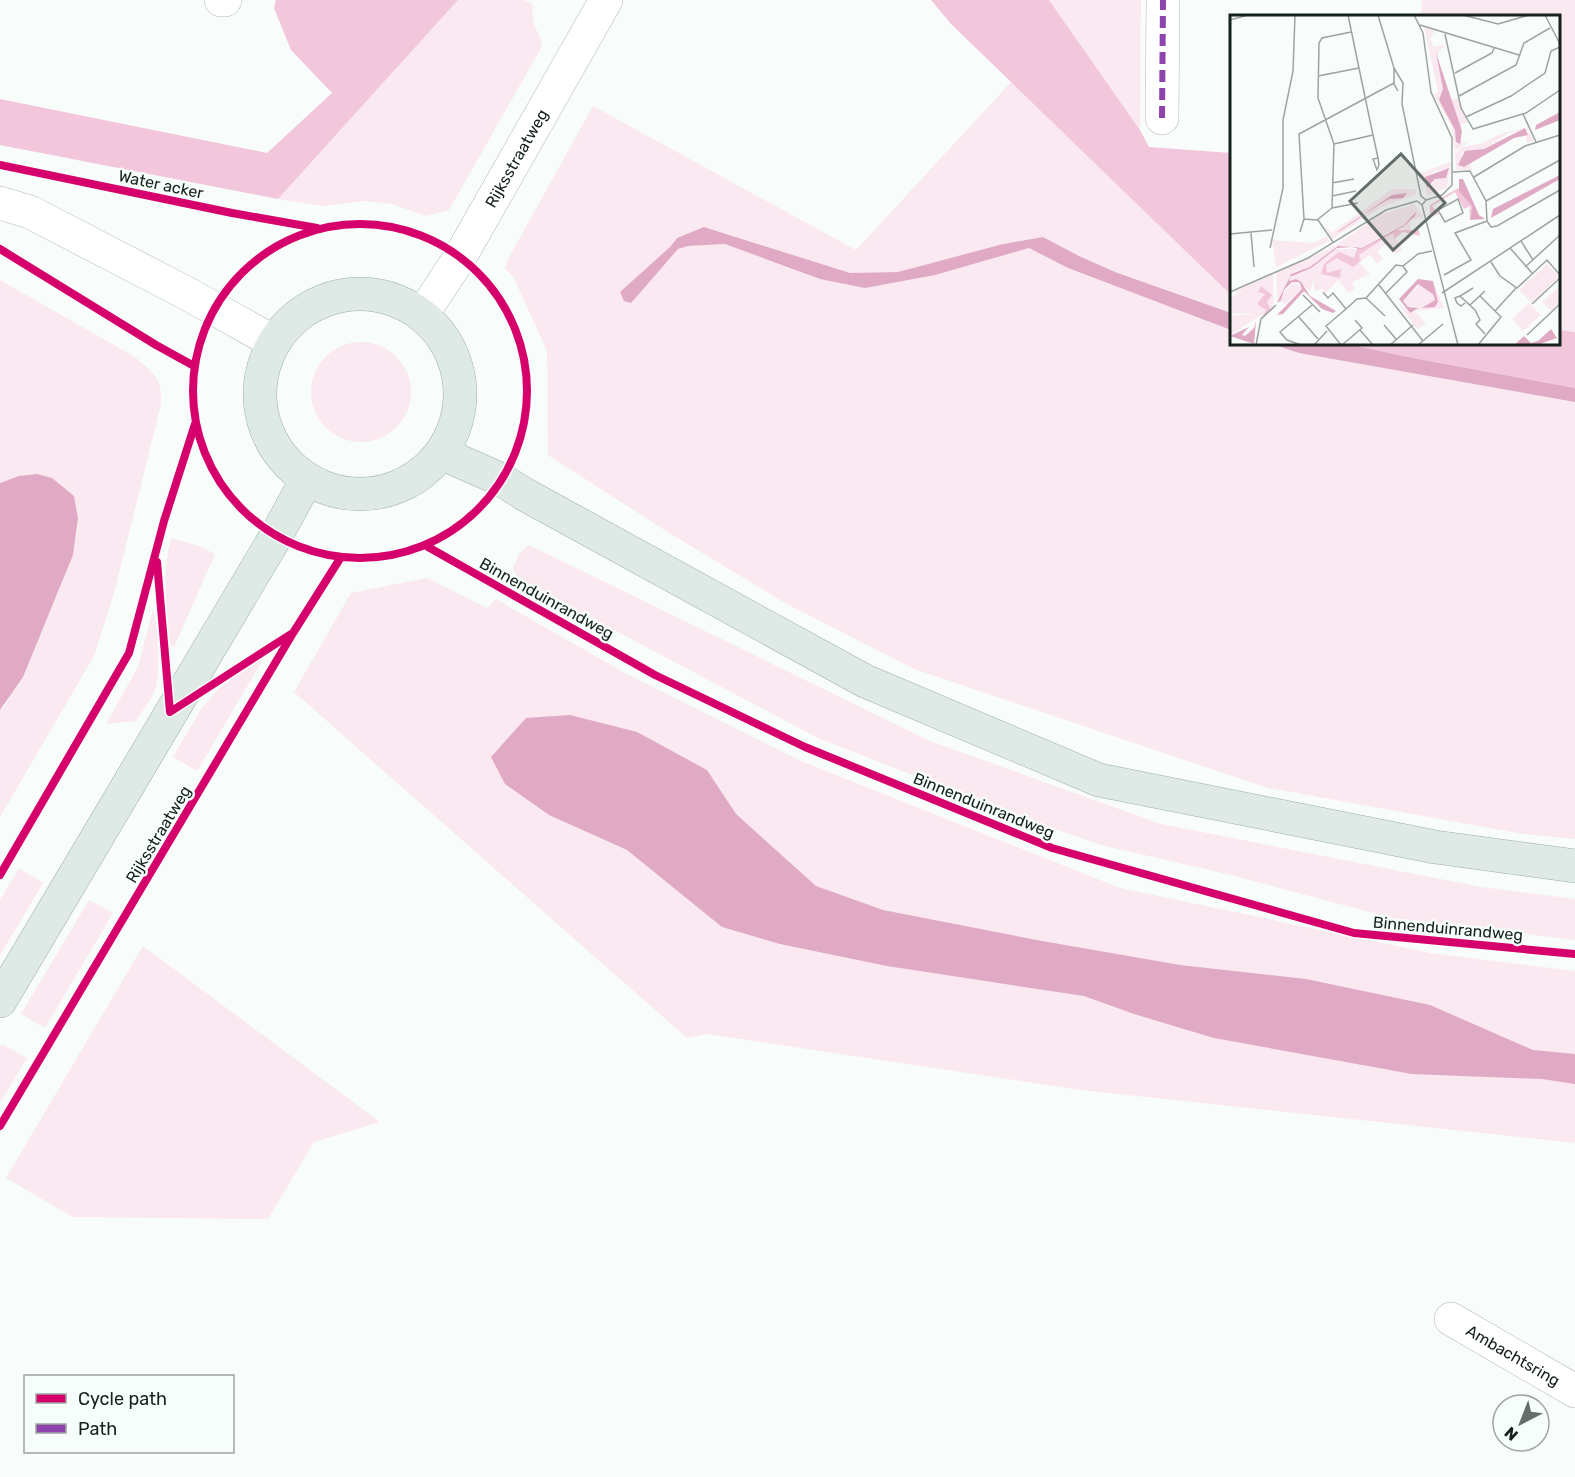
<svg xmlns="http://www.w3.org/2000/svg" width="1575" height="1477" viewBox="0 0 1575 1477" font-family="Rubik,sans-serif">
<rect width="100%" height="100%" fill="#f8fcfa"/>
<!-- green -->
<path fill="#fae9f0" d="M458,0H524L532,4L534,25L542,41L541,48L449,210L426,216L392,204L365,201L323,206L278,199Z
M1049,0H1141L1140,130Z
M1422,0H1575V332L1559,330L1558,16H1421Z
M1012,81L1231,295V313L1115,272L1079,256L1043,237L1003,244L898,272L849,273L705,227L677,238L631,302L678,249L688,246L725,244L820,279L935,275L1029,248L1068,268L1231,330L1232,344H1271L1299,353L1575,402V839L1523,834L1268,788L914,669L785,603L663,529L548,455L547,351L514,278L505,268L507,261L593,106L856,250Z
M0,280L135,357C154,374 162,377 161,404L114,593L94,656L0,817V710L5,706C20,676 87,544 77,517C72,504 60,490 52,478C31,473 20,476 0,483Z
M311 392a50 50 0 1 1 100 0a50 50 0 1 1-100 0Z
M171,538L199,546L215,554L174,647L170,645C167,609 161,574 171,538Z
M529,545L930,741L1161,824L1481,887L1575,899V940L1392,918L1231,875L1101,845L1014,815L818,738L518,579L513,568L519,554Z
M427,578L487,608L496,599L625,673L801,761L1120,888L1430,953L1575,971V1143L1081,1090L707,1034L687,1038L294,692L351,593Z
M153,610C158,623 160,674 156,687C152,699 143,710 136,721L106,724L138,667Z
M264,658L197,771L173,757L203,706L221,686Z
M19,868L43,883L0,955V900Z
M89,900L113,913L45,1028L21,1014Z
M143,946L380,1122L314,1142L268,1219L73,1217L6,1178Z
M2,1044L27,1058L0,1103V1047Z"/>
<!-- forest -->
<path fill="#f2c7dc" d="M276,0H458L278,199L0,145V99L267,153L332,93L291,50L274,8Z
M931,0H1049L1140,130L1149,147L1231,153V295L951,24Z
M1559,330L1575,332V388L1408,357L1348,344H1558Z"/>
<!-- water -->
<path fill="#e0a9c4" d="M704,227L850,273L898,272L1003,244L1043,237L1079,256L1115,272L1231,313V330L1068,268L1029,248L935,275L865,288L820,279L725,244L688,246L678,249L631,303L624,301L620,292L670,247L677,238Z
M1271,344H1348L1408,357L1575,388V402L1299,353Z
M37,474L52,478L74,496L78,519L73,555L23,677L0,710V483L19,476Z
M570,715L637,732L707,770L736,814L816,886L883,910L1042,941L1180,965L1306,979L1430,1005L1533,1050L1575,1054V1084L1542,1079L1412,1074L1214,1038L1134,1014L1084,996L887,966L780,944L722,927L627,850L549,815L505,784L491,757L526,718Z"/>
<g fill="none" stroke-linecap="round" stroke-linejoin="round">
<defs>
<g id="minor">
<path d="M221,0H225"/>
<path d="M1162,118L1163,0"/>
<path d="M0,203L30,212L188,294L274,342"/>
<path id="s1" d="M422,315L460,257L606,0"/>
<path id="s2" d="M1451,1319L1575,1391"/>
</g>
<path id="major" d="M260 394a100 100 0 1 1 200 0a100 100 0 1 1-200 0Z
M441,453L502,480L524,494L865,681L1099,780L1435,847L1575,866
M0,1001L276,536L307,479"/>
</defs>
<!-- minor casing -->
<use href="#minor" stroke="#b2b9b6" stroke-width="34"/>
<!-- major casing -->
<use href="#major" stroke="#9baea6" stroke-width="34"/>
<!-- minor -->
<use href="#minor" stroke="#fefffe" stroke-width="33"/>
<!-- major -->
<use href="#major" stroke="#dfeae6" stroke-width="33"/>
<!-- quiet -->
<path stroke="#8e44ad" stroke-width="6" stroke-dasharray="12 6" stroke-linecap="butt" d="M1162,118L1163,0"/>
<defs>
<path id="cycleway" d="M0,165L232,213L317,228
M193 391a167 167 0 1 1 334 0a167 167 0 1 1-334 0Z
M0,249L156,345L194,366
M428,547L655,675L805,747L1052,848L1354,933L1575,954
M157,562L170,712L291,634
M0,875L129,653L164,521L195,424
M0,1126L293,633L341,557"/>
</defs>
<!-- cycleway casing -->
<use href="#cycleway" stroke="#f7fdfa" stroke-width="11"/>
<!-- cycleway -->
<use href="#cycleway" stroke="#d6006c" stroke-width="8"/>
</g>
<g text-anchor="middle" stroke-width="5" stroke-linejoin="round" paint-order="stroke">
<!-- street labels -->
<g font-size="16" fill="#15211a" stroke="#f7fdfa">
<text dy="6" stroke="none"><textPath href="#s1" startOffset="183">Rijksstraatweg</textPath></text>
<text transform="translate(161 184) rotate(12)" y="6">Water acker</text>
<text transform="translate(547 598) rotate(29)" y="6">Binnenduinrandweg</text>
<text transform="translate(984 805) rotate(22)" y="6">Binnenduinrandweg</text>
<text transform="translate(158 834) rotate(-59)" y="6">Rijksstraatweg</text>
<text transform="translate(1448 928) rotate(5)" y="6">Binnenduinrandweg</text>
<text dy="6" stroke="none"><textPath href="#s2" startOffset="72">Ambachtsring</textPath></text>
</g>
</g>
<!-- overview -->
<g transform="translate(1230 15)">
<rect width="330" height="330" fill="#f8fcfa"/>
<path d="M194,12L209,18L204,17L200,24L204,32L215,30L208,38L213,75L209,85L233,128L238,127L225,136L221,110L204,80L208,76ZM228,83L237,107L230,110L219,86ZM298,112L304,126L297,128L296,120L300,117L295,113L277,119L254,134L232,138L231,152L240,149L242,155H226L225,139L232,132L253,128L268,120L293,113ZM221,147L217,173L198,180L190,158ZM217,154L216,163L205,164L200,174L196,172L194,166L204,156ZM162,174H185L186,179L152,192L102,224L93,209L101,218ZM184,189L193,202L180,205V215L163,214L132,233L120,231H108L105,234H126L124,243L140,259L122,267L125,273L119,278L108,265L96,278L93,274L84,276V263L80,276L66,264L58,265L67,258V255L58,262L52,280L64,266L72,274L54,290L53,287H47L46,258L103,232L150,200ZM163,218L172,235L166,239L156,229L147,236L153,244L147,249L140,240L131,246L129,240ZM97,221L99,226L46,252L42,225L84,228ZM317,249L329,262L302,288L289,275ZM43,259L44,292L0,320V301L27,299L0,298V282L12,277L0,278ZM203,266L214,293L185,296L196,309L187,314L167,287L180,298L186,291L178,292L173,286L191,268L203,279L205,285L200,290L205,292L208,286ZM330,271V288L321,296L312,287ZM299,288L311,300L293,316L282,304Z" fill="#fae9f0" fill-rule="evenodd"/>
<path d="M228,173L242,191L239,204L240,191L234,194L225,177L202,191L209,199L200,202V190ZM164,215H189L190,221L173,217L164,224V219H161L129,240L131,246L123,252L107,243L96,250L97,258L111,254L110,263L91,259L94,249L109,237L124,243L127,233H134ZM31,271L42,280L37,287L41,295L32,302L36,295L27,289L35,279L28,277Z" fill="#f2c7dc"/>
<path d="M206,38L232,116L230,129L226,127L225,115L209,85L213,74ZM330,97V105L305,115L306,110ZM295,113L298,120L284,123L234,152L228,150L235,136L254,134ZM219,153L216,163L205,164L197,173L195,162ZM330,160V164L261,203L263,194ZM229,164H233L249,200L255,204L240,205L242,191L229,176ZM177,178L173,183L159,184L134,199L128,204L110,216L107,217L162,180ZM186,197L185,201L174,211L134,233L130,234L122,232L107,233L81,253L60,262L59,266L66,264L71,267L80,281L106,296L103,298L92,294L74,276L53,299L47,300L72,274L69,267H62L54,275L51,285L47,288L61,259L80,252L108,231L124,232L132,233L174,210ZM188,264L203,266L208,287L205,292L192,293L205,285L203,279L188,269L173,286L178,292L188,293L180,298L169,284ZM26,306L24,329L0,321L19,312L12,320L15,321L24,313ZM321,314L327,323L307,330H284L294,321L301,328L308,326Z" fill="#e0a9c4"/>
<path fill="none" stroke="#9da4a0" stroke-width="1.5" d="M118,0L135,82L143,120L148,143L149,150L147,155L143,144L148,143M148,0L164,53V69L168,76M184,0L193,18L201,77L222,123V170L212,180L196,185M233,0L268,9L299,0M315,0L330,29M0,5L18,0M190,10L289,40M215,19L231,93L243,114L296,98L330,75M164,53L173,68L172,89L191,181L196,185L192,190L187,186M225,58L262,38L264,33M88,61L129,53M229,81L286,50L294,28L320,13M293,99L306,127M236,102L281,81L315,58L321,36L330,32M104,129L143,120M223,157L240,156L256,186L257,206M244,162L295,131L330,120M102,168L124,164M102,181L126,176M228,184L233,198L215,207L208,195ZM256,186L330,145M192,190L228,330M102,193L128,188M74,204L87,205L102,193L104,129L88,83L89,28L92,23L121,17M88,205L103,227M257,206L261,212L267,211L330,175M70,217L74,204L69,119L164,68M21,218L24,252M0,219L42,215M291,226L303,245M40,233L53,173V105L63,56L65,0M280,233L302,258M261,247L270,261L287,273L317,245L330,260M295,252L330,220M214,260L241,245L225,218L257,206M149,270L193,326M243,273L230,281L245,295L250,305L246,309L255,319M0,277L78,243L156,195L187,186M93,277L98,283L103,278L116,294L127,284L136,283L166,250L173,251L188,239L202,236M156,278L177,257L173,251M212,278L330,200M73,280L90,297M230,281L225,283L227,288L231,291L235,288M136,283L155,301M302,289L330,263M240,290L255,276M265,296L286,273M68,301L88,324M154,310L166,324M130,315L143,330M297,320L330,289M26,330L31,304L46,290M71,330L57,325L50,317L82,290M84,330L97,316M111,330L96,311L116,294M112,330L132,313L125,305M160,330L183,310M188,330L213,309M248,330L271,302L250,281"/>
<path fill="#646e68" fill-opacity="0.15" stroke="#646e68" stroke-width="3" d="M171,139L215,188L163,235L120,186Z"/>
<rect width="330" height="330" fill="none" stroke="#15211a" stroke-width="3"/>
</g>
<!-- legend -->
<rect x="24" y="1375" width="210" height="78" fill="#f7fdfa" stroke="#9da5a0" stroke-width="1.5"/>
<rect x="36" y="1394" width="30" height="9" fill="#d6006c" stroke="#9da5a0" stroke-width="1.5"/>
<text x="78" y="1405" font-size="18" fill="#15211a">Cycle path</text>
<rect x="36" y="1424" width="30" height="9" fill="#8e44ad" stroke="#9da5a0" stroke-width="1.5"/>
<text x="78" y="1435" font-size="18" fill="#15211a">Path</text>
<!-- north arrow -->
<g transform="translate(1521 1423) rotate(222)"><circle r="28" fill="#f7fdfa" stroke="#9da5a0" stroke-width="1.5"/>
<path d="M0-4.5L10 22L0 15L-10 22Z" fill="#646e68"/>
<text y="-9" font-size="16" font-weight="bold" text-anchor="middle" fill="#15211a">N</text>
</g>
</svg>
